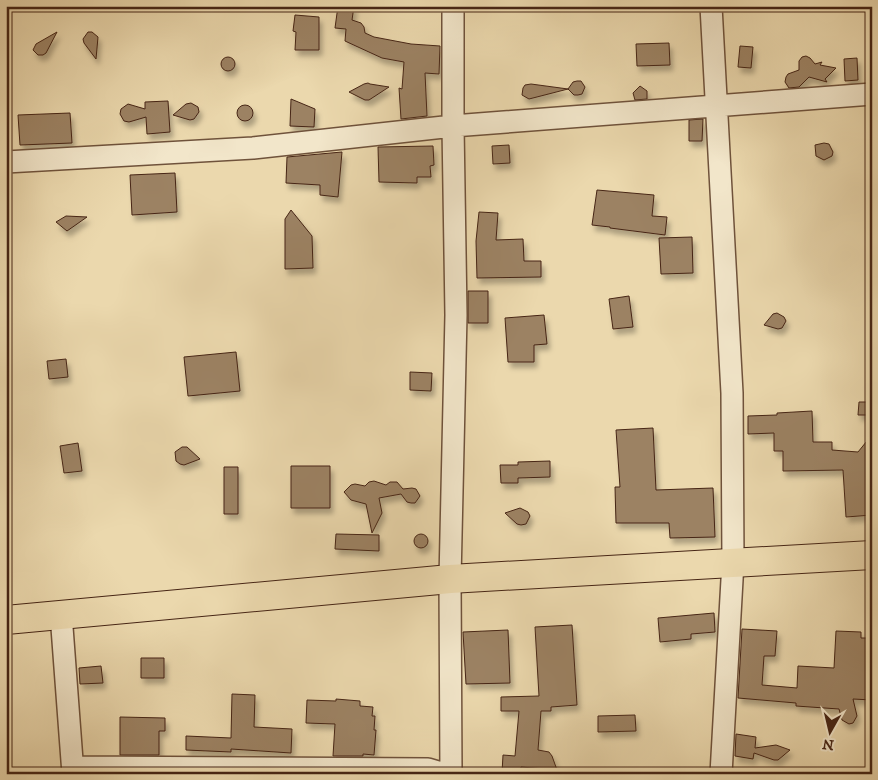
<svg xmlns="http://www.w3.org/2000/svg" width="878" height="780" viewBox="0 0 878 780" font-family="'IM FELL DW Pica',serif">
<defs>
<filter id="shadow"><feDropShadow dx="3" dy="5.5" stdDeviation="2.5" flood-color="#0004"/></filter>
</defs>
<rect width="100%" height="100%" fill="#ebd8ad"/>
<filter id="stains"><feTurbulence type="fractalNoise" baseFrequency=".004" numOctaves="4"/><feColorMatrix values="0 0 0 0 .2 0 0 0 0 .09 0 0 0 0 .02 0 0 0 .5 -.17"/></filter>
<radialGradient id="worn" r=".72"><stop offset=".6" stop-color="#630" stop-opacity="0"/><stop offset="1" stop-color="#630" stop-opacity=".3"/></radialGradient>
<!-- building -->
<path fill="#9c8264" stroke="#462515" filter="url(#shadow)" d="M338,6H354L352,20L361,23L364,27L365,33L374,37L411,44L440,46L439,74L425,73L427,116L401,119L399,88L402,89L404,62L382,58L345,41L346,29L335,28Z
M295,15L319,17V50H295L296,32L293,31Z
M57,32L46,53L43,55H38L33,50L36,44Z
M88,32H92L98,37L96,59L84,43L83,39Z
M669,43L670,65L637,66L636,44Z
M740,46L753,47L751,68L738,67Z
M806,56L810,58L815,64L822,62L820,65L836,68L825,79L827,82L809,77L799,87L789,88L785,82L786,77L788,74L799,70V61L802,57Z
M221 64a7 7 0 1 1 14 0a7 7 0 1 1-14 0Z
M857,58L858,80L845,81L844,59Z
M577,81H581L585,87L582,94L578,95H574L568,89L529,99L522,95L523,88L525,85L531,84L568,89L573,82Z
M368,83L370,84L389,87L369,100H365L349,92L364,84Z
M640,86L647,91V99L635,100L633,93Z
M291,99L315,109L314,127L290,126Z
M168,101L170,132L147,134L146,117L129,122L124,121L120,114L121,109L128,104L145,109V102Z
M191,103L198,107L199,112L194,119L190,120L173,115L186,104Z
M237 113a8 8 0 1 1 16 0a8 8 0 1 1-16 0Z
M70,113L72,143L20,145L18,115Z
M703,119L702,141H689V120Z
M824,143L829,144L833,152L832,156L824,160L816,156L815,145Z
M509,145L510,163L493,164L492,146Z
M433,146L434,165L430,166L431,177H417V183L379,182L378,147Z
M342,152L338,197L320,195V185L286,183L287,157Z
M175,173L177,212L132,215L130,175Z
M597,190L654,195L652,216L667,217L665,235L610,228V227L592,225Z
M291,210L312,236L313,268L285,269V219Z
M479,212L498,213L496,240L523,239L524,261H541V277L477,278L476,241Z
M66,216L87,217L67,231L56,222Z
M692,237L693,273L661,274L659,238Z
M468,291H488V323H468Z
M629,296L633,327L613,329L609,299Z
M777,313L784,317L786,321L782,328L778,329L764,325L773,314Z
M544,315L547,344L534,345V362H508L505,318Z
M236,352L240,391L188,396L184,357Z
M66,359L68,377L49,379L47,361Z
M410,372L432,373L431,391L410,390Z
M859,402H872V415H858Z
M812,411L813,442H832V450L858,452L871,436L868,475H872V515L846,517L843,470L783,471V451H774V433L748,434V416L777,415V413Z
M653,428L656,490L713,488L715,537L670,538L669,523H616L615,487H620L616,430Z
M78,443L82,471L64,473L60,446Z
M182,447H187L200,459L184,465L180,464L176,461L175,452Z
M550,461V477L518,478V483H501L500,465H518V462Z
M291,466H330V508H291Z
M224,467H238V514H224Z
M374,481L386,485L390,482H397L403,489L412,488L416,489L420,496L415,503H411L407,502L401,494L379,498L382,513L372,533L366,504L351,500L344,492L351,485L355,484L365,486L369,482Z
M520,508L528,512L530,516L526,524L521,525L517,524L505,513Z
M414 541a7 7 0 1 1 14 0a7 7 0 1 1-14 0Z
M336,534L379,535V551L335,549Z
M714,613L715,632L691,634V639L660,642L658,618Z
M572,625L577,705L551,707V711H541L538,750L549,752L552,756L557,770L521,767V774L502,773L503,755L515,756L519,711H501V697L539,696L535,627Z
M742,629L777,631L775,656H764L762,685L797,688L798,666L834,668L836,631L861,632V638H872V700L853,699L857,716L853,723L849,724L842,720L839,709L796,706V703L738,698Z
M508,630L510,683L466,684L463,632Z
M141,658H164V678H141Z
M101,666L103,683L80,684L79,668Z
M232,694L255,695L254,727L292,729L291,753L231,749V752L186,750V736L231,738Z
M336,699L360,701V706L373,707L372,716H375L374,730H376L374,755L363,754V756H333L335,724L306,723L307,700L336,701Z
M635,715L636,731L598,732V716Z
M120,717L165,718V731H159V755H120Z
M736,734L756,737L755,748L776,745L790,750L778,760H774L754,753L753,759L735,756Z"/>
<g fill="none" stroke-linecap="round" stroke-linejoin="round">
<defs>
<path id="minor" d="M711,6L732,393L733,562L721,774
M6,162L253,148L453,126L872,94
M61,614L73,774
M73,767L428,769L445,774
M451,774L450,579L456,315L453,126V6"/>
<path id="major" d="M6,620L450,579L872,555"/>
</defs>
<!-- minor casing -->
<use href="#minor" stroke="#6f523b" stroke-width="24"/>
<!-- major casing -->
<use href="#major" stroke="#462515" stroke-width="30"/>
<!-- minor -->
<use href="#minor" stroke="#f2e6ca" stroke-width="21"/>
<!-- major -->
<use href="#major" stroke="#ebd8ad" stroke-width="28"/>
</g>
<!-- margin -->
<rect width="878" height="780" fill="none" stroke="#ebd8ad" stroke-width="25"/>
<rect x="8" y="8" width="863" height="765" fill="none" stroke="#462515" stroke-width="2.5"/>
<rect x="12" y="12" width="853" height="755" fill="none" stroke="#462515"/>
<!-- north arrow -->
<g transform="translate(830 732) rotate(188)" stroke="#f2e6ca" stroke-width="4" paint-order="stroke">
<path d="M0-4L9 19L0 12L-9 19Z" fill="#462515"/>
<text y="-8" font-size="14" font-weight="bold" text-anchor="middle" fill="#462515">N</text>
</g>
<rect width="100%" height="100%" filter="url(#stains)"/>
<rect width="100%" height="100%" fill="url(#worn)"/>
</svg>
